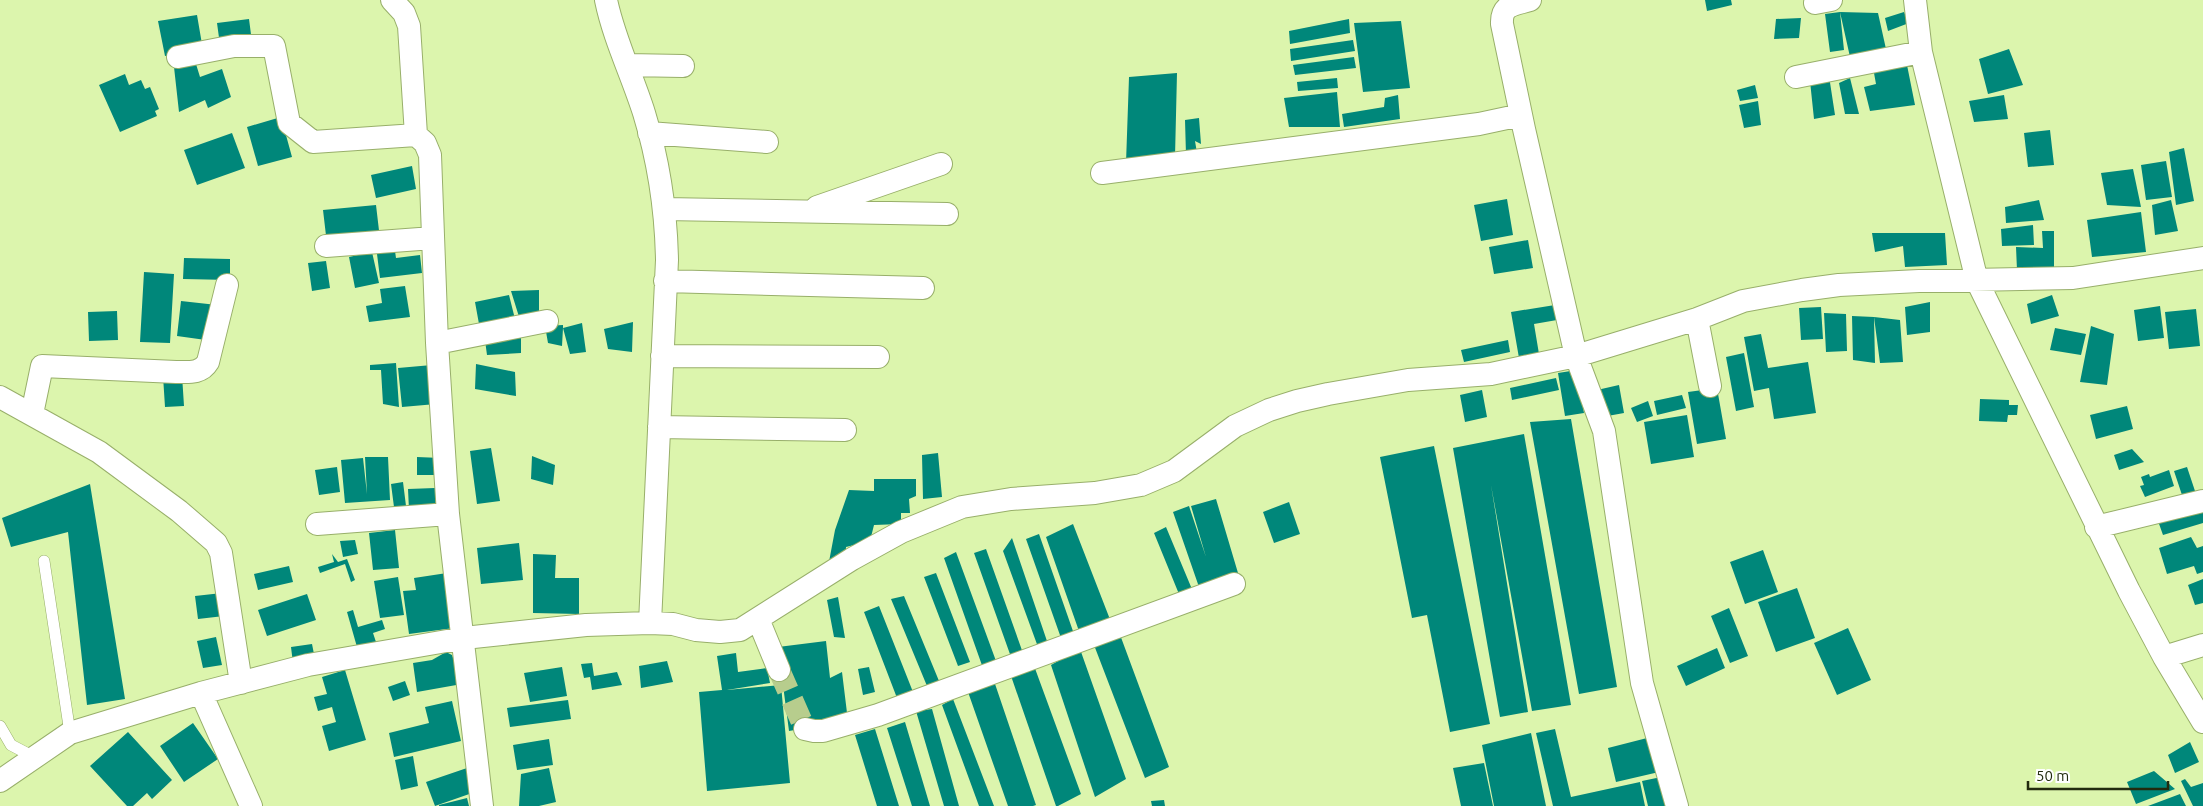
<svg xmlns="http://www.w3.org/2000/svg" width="2203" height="806" viewBox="0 0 2203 806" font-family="Ubuntu,sans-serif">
<rect width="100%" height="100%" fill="#dcf5ad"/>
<!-- building -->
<path fill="#00877a" d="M1705,0H1731L1732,5L1707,11Z
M1840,12L1844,50L1830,52L1825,14Z
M1840,12L1878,13L1886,49L1850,57Z
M1904,12L1909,23L1888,31L1885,18Z
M197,15L203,50L165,56L158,21Z
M1801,18L1799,38L1774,39L1776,19Z
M249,19L252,42L220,45L217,23Z
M1349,19L1350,33L1290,44L1289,31Z
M1401,21L1410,88L1363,92L1354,23Z
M1353,40L1355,51L1291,61L1290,49Z
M2009,49L2023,85L1988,94L1979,59Z
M1905,55L1915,105L1870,111L1864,87L1876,84L1872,62Z
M1354,57L1356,68L1295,75L1293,65Z
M173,58L196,64L200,77L222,69L231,97L208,108L205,100L179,112Z
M1177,73L1175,157L1126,163L1129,77Z
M125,74L129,85L141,80L145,89L150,87L159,109L155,111L157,116L120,132L99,85Z
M1829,76L1835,115L1814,119L1810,81Z
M1337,78L1338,88L1298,91L1297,82Z
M1850,78L1859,114H1845L1839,83Z
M1755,85L1758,98L1740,101L1737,90Z
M1337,92L1340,127H1289L1284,98Z
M1398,95L1400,119L1344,127L1342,114L1384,107L1385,98Z
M2004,95L2008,119L1974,122L1969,101Z
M1758,101L1761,125L1744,128L1739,105Z
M281,117L292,157L258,166L247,127Z
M1199,118L1201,144L1195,141L1197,153L1186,155L1185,120Z
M2050,130L2054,165L2028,167L2024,133Z
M232,133L245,168L197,185L184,150Z
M2184,148L2194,201L2176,205L2169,152Z
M2166,161L2172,197L2146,200L2141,165Z
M412,166L416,189L376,198L371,175Z
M2133,169L2141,207L2107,205L2101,173Z
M1507,199L1513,235L1481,241L1474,205Z
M2039,200L2044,220L2006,223L2005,207Z
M2171,200L2178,231L2155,235L2152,205Z
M376,205L380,239L327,244L323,210Z
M2141,212L2146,252L2092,257L2087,220Z
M2033,225L2034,245L2002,246L2001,229Z
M2042,231H2054V270H2017L2016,247L2043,248Z
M1872,233H1945L1947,265L1905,267L1903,246L1875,252Z
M1528,240L1533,268L1494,274L1489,247Z
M395,251L396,258L420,255L422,273L380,278L377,254Z
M372,252L379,283L355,288L349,257Z
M184,258L230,259V280L183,279Z
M326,261L330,288L312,291L308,263Z
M144,272L174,274L170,343L140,342Z
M405,286L410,317L369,322L366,306L382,303L380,289Z
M539,290V319L520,320L511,291Z
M509,295L515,319L479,324L475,302Z
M2052,295L2059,316L2031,324L2027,304Z
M181,301L217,305L213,341L177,336Z
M1930,302V332L1907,335L1905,307Z
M1555,305L1557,320L1534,324L1539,354L1519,358L1511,312Z
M2160,306L2164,338L2138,341L2134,310Z
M1821,307L1823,339L1801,340L1799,308Z
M2196,309L2200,346L2169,349L2165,312Z
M117,311L118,340L89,341L88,312Z
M1824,313L1846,314L1847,351L1826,352Z
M1852,316L1874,317L1875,363L1853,360Z
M1874,317L1900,320L1903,362L1880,363Z
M633,322L632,352L608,349L604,329Z
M582,323L586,352L570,354L563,328L562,346L548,343L545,326L563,325V328Z
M2091,326L2114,334L2107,385L2080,382Z
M521,327V353L487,355L484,333Z
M2055,328L2086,334L2081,355L2050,350Z
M1761,334L1768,368L1808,362L1816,413L1774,419L1769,388L1754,391L1744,337Z
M1508,340L1510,352L1464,362L1461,350Z
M1744,353L1754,407L1736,411L1726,357Z
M396,363L399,407L383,404L381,370H370V365Z
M476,364L515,372L516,396L475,389Z
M432,365L436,404L402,407L398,368Z
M1577,370L1584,413L1565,416L1558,373Z
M182,375L184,406L165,407L163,376Z
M1556,378L1559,390L1512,400L1510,388Z
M1619,385L1624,413L1602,417L1597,390Z
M1717,388L1726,439L1697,444L1688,392Z
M1482,390L1487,417L1465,422L1460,395Z
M1682,395L1686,408L1657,415L1654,401Z
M1980,399L2009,400V405H2018L2017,415H2008L2007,422L1979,421Z
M1648,401L1653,416L1637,422L1631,408Z
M2127,406L2133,429L2096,439L2090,415Z
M1687,415L1694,457L1651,464L1644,422Z
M1571,419L1617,687L1579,694L1530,422Z
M1524,434L1571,705L1532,711L1491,485L1528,712L1500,717L1453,448Z
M1434,446L1490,724L1450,732L1427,615L1412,618L1380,457Z
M491,448L500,501L477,504L470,451Z
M2132,449L2144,462L2119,470L2114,455Z
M938,453L942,497L923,499L922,455Z
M532,456L555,465L553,485L531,479Z
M365,457H388L390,500L345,503L341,460L363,458L367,494Z
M417,457L441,458V475H417Z
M337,467L340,492L319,495L315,470Z
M2187,467L2196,494L2183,498L2174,471Z
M2169,470L2174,486L2145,497L2140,486L2144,485L2141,477L2149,474L2150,477Z
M874,479H916V496L909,499L910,513H901V524L874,525L870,541L846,547L845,562L828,567L835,530L849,490L874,491Z
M403,482L406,506L394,507L391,484Z
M90,484L125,699L87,705L68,532L11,547L2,518Z
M435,488L436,509L409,510L408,489Z
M1216,499L1238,573L1199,587L1173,512L1189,506L1206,557L1191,506Z
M1289,502L1300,534L1274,543L1263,512Z
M2203,507V523L2163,535L2158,521Z
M1073,524L1111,622L1080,634L1046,537Z
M1166,527L1194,594L1181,599L1154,533Z
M395,530L399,568L373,570L369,533Z
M1039,534L1074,634L1061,638L1026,539Z
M2191,537L2197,548L2203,546V572L2197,574L2194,566L2167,574L2159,548Z
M1012,538L1049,647H1038L1003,551Z
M355,540L358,554L343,557L340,541Z
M519,543L523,580L481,584L477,548Z
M986,549L1024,656L1011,657L974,553Z
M1763,550L1778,592L1745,604L1730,562Z
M956,552L996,661L984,671L944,558Z
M332,554L338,562L347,559L355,580L351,582L345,564L320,573L318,567L334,562Z
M533,554L556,555L555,578H579V614L533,613Z
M289,566L293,582L258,590L254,574Z
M447,573L454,628L409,634L403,591L416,590L414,578Z
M936,573L970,662L958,666L924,577Z
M398,577L404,615L380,618L374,581Z
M2203,579V603L2195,605L2188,585Z
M1797,588L1815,638L1776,652L1758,602Z
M222,593L224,616L198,619L195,596Z
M307,594L316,620L267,636L258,610Z
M904,596L939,681L927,686L891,599Z
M838,597L845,638L834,637L827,600Z
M879,606L913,692L897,698L864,612Z
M1729,608L1748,656L1730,663L1711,616Z
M353,610L358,627L382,620L385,629L373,633L376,642L357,647L347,612Z
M1848,628L1871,680L1837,695L1814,643Z
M1119,632L1169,767L1145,778L1094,645Z
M216,637L222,665L203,668L197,641Z
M826,641L830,678L842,672L848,721L789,731L778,647Z
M312,644L315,659L293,663L291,647Z
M1717,648L1725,668L1686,686L1677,666Z
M1080,649L1126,779L1095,797L1051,665Z
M446,652L452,655L462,684L417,692L413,663L432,660Z
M736,653L738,672L767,668L770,683L727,690L781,685L790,783L707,791L699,692L722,690L717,656Z
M667,661L673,682L641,688L639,666Z
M592,663L594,676L617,672L622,685L592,690L590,677L584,678L581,664Z
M1033,663L1081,794L1058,806H1056L1010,673Z
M562,667L567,696L530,702L524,673Z
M869,667L875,692L863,695L858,669Z
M345,670L366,740L329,751L322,726L336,722L332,707L318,711L314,697L327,694L322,677Z
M993,678L1036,805L1033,806H1008L968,692Z
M405,681L410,695L393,701L388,687Z
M953,699L994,806H979L942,705Z
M568,700L571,719L510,727L507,708Z
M452,701L461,741L394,757L389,733L429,723L425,707Z
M932,709L959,806H944L916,711Z
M905,722L930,806H912L887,728Z
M193,723L218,759L184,782L160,746Z
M875,729L899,806H877L855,735Z
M1555,729L1571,797L1640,782L1645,806H1553L1536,733Z
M128,732L172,780L152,799L147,793L133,806H127L90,766Z
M1531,733L1546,806H1494L1482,745Z
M1651,737L1659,772L1616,782L1608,748Z
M549,739L553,765L517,770L513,745Z
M2190,742L2199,762L2175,773L2168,755Z
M413,756L418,786L401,790L395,760Z
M1484,763L1493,806H1461L1453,768Z
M467,768L475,792L435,806L426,782Z
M549,768L556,802L539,806H519L521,774Z
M2154,771L2175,789L2136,804L2127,782Z
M1666,776L1674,806H1648L1642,781Z
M2185,779L2191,787L2203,783V806H2193L2181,781Z
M2180,794L2186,806H2148Z
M467,798L469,806H439V805Z
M1164,800L1165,806H1152L1151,801Z"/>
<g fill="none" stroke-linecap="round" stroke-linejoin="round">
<!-- minor-tunnel -->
<path stroke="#b7cd8d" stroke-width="22" stroke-dasharray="22 11" stroke-linecap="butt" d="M779,670L805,729"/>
<defs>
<path id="service" d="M44,561L70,733
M0,726L11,745L34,757"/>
<path id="minor" d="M392,0L404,13L409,26L416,135
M606,0C614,39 632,75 644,113C659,162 666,209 667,260L650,623
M1530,0C1514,5 1501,4 1502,24L1524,129L1576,356L1604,431L1642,683L1677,806
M1915,0L1921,52L1977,281L2129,591L2164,657L2203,722
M1815,3L1831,0
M178,57L234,46H274L289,123L313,142L416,135L425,143L430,155L437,343L448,514L482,806
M627,65L683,66
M1796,77L1921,52
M649,133L767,142
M1102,173L1479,124L1521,115
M817,207L941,164
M665,209L947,214
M326,246L433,238
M665,281L923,288
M1697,319L1710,386
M437,343L547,321
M662,356L878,357
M0,397L99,452L179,511L216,543L221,553L241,683
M32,414L42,366L176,372C188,372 201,374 208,362L227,285
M659,427L845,430
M317,524L448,514
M2096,527L2203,501
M758,619L779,670
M2164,657L2203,645
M201,693L251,806
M805,729L814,731H823L878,715L1234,584
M0,781L70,733L201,693L308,665L464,638L586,625L650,623L673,624L696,630L720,632L740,630L852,559L901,532L962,507L1011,499L1095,493L1141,485L1174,471L1235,426L1269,410L1297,401L1328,394L1408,380L1491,374L1576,356L1697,319L1743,301L1802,290L1839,285L1919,281L2073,278L2203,258"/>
</defs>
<!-- service casing -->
<use href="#service" stroke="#98af6a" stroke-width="12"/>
<!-- minor casing -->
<use href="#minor" stroke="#98af6a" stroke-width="24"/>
<!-- service -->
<use href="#service" stroke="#fff" stroke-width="11"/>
<!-- minor -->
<use href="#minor" stroke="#fff" stroke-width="22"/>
</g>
<!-- scale -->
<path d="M2028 781v8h140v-8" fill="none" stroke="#222b0f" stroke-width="2.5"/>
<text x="2036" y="781" font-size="15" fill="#222b0f" stroke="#ffffff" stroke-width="4" paint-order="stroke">50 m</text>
</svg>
